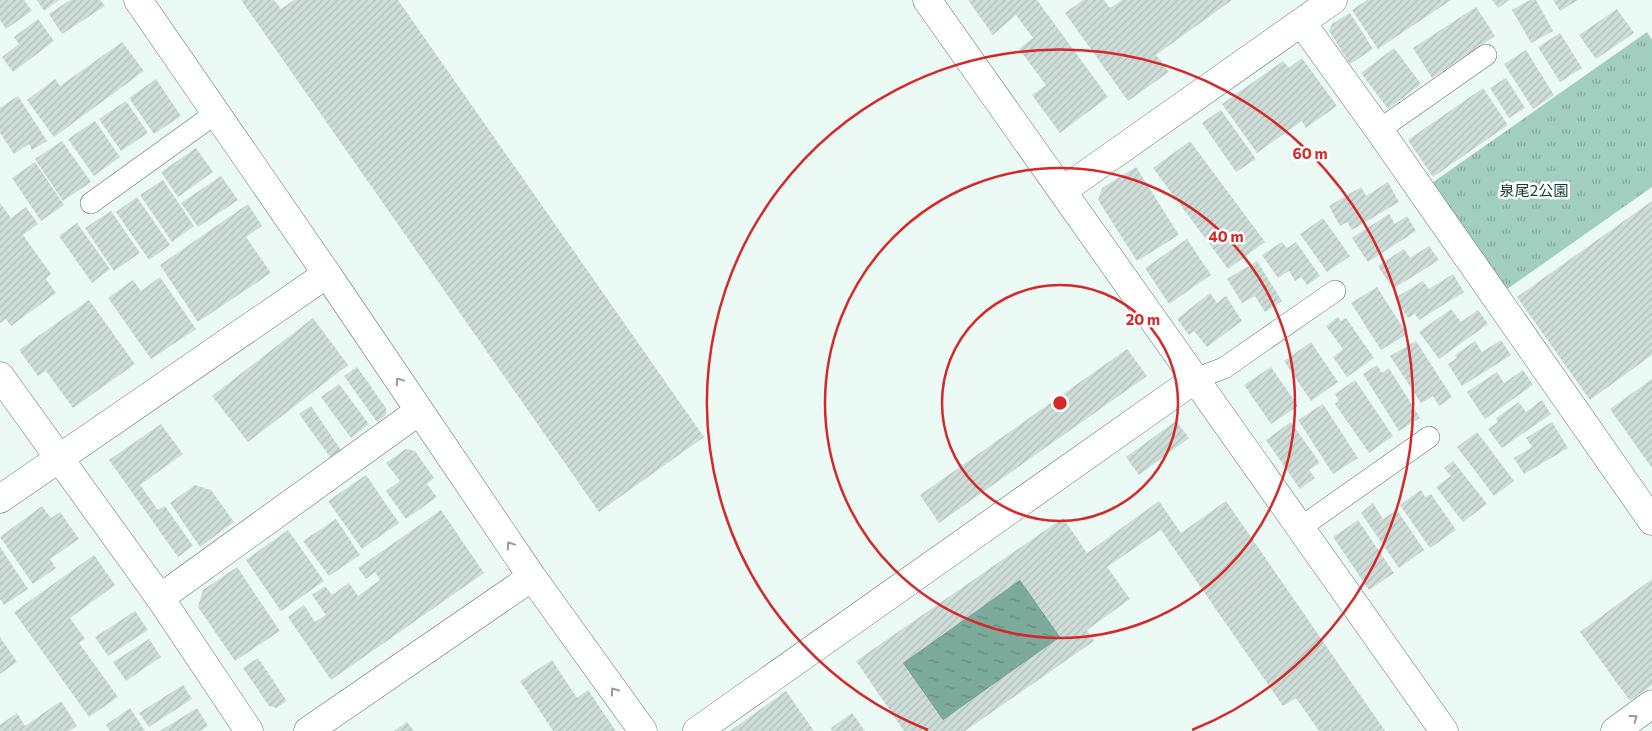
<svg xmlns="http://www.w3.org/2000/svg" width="1652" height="731" viewBox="0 0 1652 731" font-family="Commissioner,'Noto Sans JP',sans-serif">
<defs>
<pattern id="park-tufts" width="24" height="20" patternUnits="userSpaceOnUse" patternTransform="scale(1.25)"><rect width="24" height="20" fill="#a2cec0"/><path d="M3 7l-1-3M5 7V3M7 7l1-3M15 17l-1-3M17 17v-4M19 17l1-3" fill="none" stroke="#84a89d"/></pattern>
<pattern id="water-ripples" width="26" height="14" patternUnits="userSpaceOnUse" patternTransform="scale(1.25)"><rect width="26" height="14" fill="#7caa9b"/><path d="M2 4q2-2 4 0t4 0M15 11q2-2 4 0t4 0" fill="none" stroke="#668b7f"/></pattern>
<pattern id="building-hatch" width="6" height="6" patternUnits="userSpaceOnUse" patternTransform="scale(1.25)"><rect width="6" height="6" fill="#ceddd8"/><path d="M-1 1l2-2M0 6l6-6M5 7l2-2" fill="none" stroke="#b1beba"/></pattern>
</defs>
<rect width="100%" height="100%" fill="#ebfaf5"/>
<!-- park -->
<path fill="url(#park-tufts)" d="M1647,32L1652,40V187L1503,292L1429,185Z"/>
<!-- water -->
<path fill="url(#water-ripples)" stroke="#65877c" d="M1020,580L1060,637L943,720L903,663Z"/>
<!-- building -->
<path fill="url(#building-hatch)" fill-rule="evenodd" d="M0,0H24L32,11L6,29L0,20Z
M37,0H59L44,11Z
M70,0H100L105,6L62,34L49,14Z
M241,0H274L281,9L294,0H398L704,437L599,512Z
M968,0H1037L1108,97L1060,133L1032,95L1046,85L1019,49L1033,38L1016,15L993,35Z
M1083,0H1104L1110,8L1122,0H1232L1156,55L1169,72L1128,101L1065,13Z
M1367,0H1451L1378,49L1352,10Z
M1492,0H1509L1498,8Z
M1530,0H1536L1553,31L1531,43L1512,10Z
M1553,0H1578L1560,11Z
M1476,7L1495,36L1432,78L1413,48Z
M1617,9L1634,33L1596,59L1579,35Z
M1350,13L1373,49L1350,64L1329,31L1332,24Z
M38,19L54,41L13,72L2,57L19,44L14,37Z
M1560,33L1582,68L1560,82L1538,47Z
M122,42L144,71L54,137L27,100L55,79L60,86Z
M1394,48L1421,84L1388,109L1361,73Z
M1526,50L1554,95L1533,109L1504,64Z
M1302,58L1337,106L1306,128L1302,121L1257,153L1222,104L1283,61L1289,68Z
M1506,78L1525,108L1509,118L1490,88Z
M156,79L181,116L154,134L129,98Z
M1483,88L1508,125L1433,177L1408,140Z
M18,96L47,141L32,150L29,144L14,154L0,133V108Z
M126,101L148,133L121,151L99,119Z
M1221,110L1256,159L1236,172L1202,123Z
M95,121L120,157L94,176L68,139Z
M62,141L91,182L63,201L35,159Z
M1190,141L1265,242L1228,269L1153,168Z
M196,148L213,172L178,197L161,172Z
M35,162L64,205L41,221L12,178Z
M1136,167L1179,235L1137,261L1098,200L1102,188Z
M221,176L238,200L198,227L181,203Z
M163,180L194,226L172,242L140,195Z
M1388,182L1399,202L1352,230L1347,222L1340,226L1329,206L1361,187L1366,196Z
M137,197L170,245L149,260L116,212Z
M1652,201V355L1590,400L1517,297Z
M0,203L11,218L26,207L38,224L23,235L51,274L46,279L56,293L11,326L6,319L0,323Z
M248,204L262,226L246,237L271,273L198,322L160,265Z
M111,211L140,253L114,271L85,228Z
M1389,214L1395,224L1407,216L1416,231L1368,262L1352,238Z
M1323,218L1350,256L1327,272L1300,234Z
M77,223L110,269L92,283L59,236Z
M1187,239L1211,275L1169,304L1145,268Z
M1282,242L1287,248L1296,242L1320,276L1307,285L1301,277L1295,281L1289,271L1278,278L1262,255Z
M1429,246L1439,260L1393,289L1378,266L1404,249L1410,258Z
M1257,261L1282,301L1265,312L1255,296L1242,303L1227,279Z
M1453,274L1464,292L1419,320L1415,314L1408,318L1395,298L1423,281L1429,289Z
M160,277L196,329L151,359L108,298L133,280L141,291Z
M1377,287L1407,334L1381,350L1351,303Z
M1210,293L1217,303L1226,296L1242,321L1207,347L1194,331L1189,335L1177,319Z
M89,300L135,364L73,408L46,371L38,376L19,350Z
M1451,309L1461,322L1478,310L1488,324L1439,359L1419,332Z
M1338,317L1341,321L1346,318L1374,358L1347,377L1333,357L1343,349L1326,326Z
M313,318L348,365L248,442L212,396Z
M1501,340L1511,355L1462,386L1448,364L1457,358L1455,355L1475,341L1482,352Z
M1416,341L1452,397L1439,406L1433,396L1421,403L1390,356Z
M1311,342L1338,382L1311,401L1284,361Z
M1127,349L1147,376L939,523L920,495Z
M1377,365L1382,373L1389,368L1420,418L1399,431L1363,374Z
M357,367L386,408V415L377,422L344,376Z
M1271,367L1298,406L1271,424L1244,385Z
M1523,370L1533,385L1485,419L1467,392L1497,372L1504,383Z
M1652,379V468L1610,409Z
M1355,380L1393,436L1369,453L1335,404L1339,401L1335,394Z
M339,384L369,424L351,438L321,397Z
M1542,400L1551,414L1502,448L1488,429L1498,422L1496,418L1519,402L1526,412Z
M1323,404L1358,458L1333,474L1298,420Z
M311,406L341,450L330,457L299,414Z
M1176,421L1189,438L1139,475L1126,457Z
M1291,422L1320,463L1309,470L1315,478L1300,489L1266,440Z
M1552,422L1568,448L1524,474L1514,458L1532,447L1526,438Z
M161,424L183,454L140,485L158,510L165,506L193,546L178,557L109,460Z
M1477,432L1514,481L1494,496L1457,447Z
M406,449L415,451L434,478L427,484L437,497L406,519L386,491L400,481L386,463Z
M1453,461L1487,504L1463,522L1436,487L1451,476L1444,468Z
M366,475L399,523L362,549L328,501Z
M195,485L211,490L234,522L200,547L170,503Z
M1421,490L1425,497L1431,494L1456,530L1430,548L1400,505Z
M1159,501L1181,533L1226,501L1385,731H1319L1296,698L1283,706L1161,530L1107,567L1130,599L1087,630L1094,641L965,731H904L856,661L1063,518L1087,553ZM1020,580L1060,637L943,720L903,663Z
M1373,503L1383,519L1397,510L1424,550L1399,568L1361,513Z
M42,506L51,518L60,512L79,539L50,559L56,568L33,584L0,537Z
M441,510L484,573L331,680L288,617L304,605L315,622L326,615L312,595L325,586L332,595L349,583L358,596L380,580L375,572L366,579L358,568Z
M336,519L360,555L329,576L303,541Z
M1358,520L1394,573L1369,590L1333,537Z
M288,530L324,581L281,611L246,560Z
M0,547L28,589L4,605L0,599Z
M94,555L115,585L70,618L85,639L79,643L118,697L89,717L14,612Z
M237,567L280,631L235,661L198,607L203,590Z
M1652,579V685L1630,701L1580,632Z
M135,611L148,630L108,656L95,637Z
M0,637L17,662L0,674Z
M149,639L161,657L126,681L113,662Z
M258,658L287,701L276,708L269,706L243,668Z
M552,660L577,698L588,690L616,731H553L520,681Z
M183,685L192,699L149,727L139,713Z
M786,691L814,731H730Z
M61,701L77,726L69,731H0V725L17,713L25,726Z
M130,708L145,731H110L106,725Z
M197,708L208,726L200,731H160Z
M852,713L865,731H832L831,728Z
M407,722L414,731H394Z"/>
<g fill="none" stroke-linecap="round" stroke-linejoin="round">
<defs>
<path id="lane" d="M1379,130L1486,55
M91,203L216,113
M1195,379L1224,368L1335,291
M1300,528L1429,437"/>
<path id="street" d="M927,0L1444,731
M1302,23L1379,130L1652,521
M1062,191L1333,0
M327,274L532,577L643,731
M160,598L419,411
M308,731L532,577
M697,731L1195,379
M1615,731L1652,704"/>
<path id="secondary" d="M0,376L160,598L249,731
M0,499L327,274L138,0"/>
</defs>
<!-- lane casing -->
<use href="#lane" stroke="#62706b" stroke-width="22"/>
<!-- street casing -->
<use href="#street" stroke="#62706b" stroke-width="29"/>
<!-- secondary casing -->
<use href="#secondary" stroke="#62706b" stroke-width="29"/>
<!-- lane -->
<use href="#lane" stroke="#fff" stroke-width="21"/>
<!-- street -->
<use href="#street" stroke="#fff" stroke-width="28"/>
<!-- secondary -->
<use href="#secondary" stroke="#fff" stroke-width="28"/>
</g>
<!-- one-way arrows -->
<defs><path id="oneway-chevron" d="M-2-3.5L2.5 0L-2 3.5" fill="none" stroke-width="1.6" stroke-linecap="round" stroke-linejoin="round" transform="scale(1.25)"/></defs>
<g stroke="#979a99">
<use href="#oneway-chevron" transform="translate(399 381) rotate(-124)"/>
<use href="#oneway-chevron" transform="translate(510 545) rotate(-124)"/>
<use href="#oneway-chevron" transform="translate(614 691) rotate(-126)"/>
<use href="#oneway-chevron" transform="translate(1634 718) rotate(-36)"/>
</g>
<!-- distance rings -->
<g fill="none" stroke="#d62828" stroke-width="2.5">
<circle cx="1060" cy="403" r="118"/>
<circle cx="1060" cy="403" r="235"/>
<path d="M928 730A353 353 0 1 1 1192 730"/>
</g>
<g text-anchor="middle" stroke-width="5" stroke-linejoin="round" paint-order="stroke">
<!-- park labels -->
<g font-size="15" fill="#0f392f" stroke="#fff">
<text x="1534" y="196">泉尾2公園</text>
</g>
</g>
<circle cx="1060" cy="403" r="8" fill="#d62828" stroke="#fff" stroke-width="2.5"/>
<g font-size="15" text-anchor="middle" font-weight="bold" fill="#d62828" stroke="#fff" stroke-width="5" stroke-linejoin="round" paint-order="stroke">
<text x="1310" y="159">60 m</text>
<text x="1226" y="242">40 m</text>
<text x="1143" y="325">20 m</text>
</g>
</svg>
